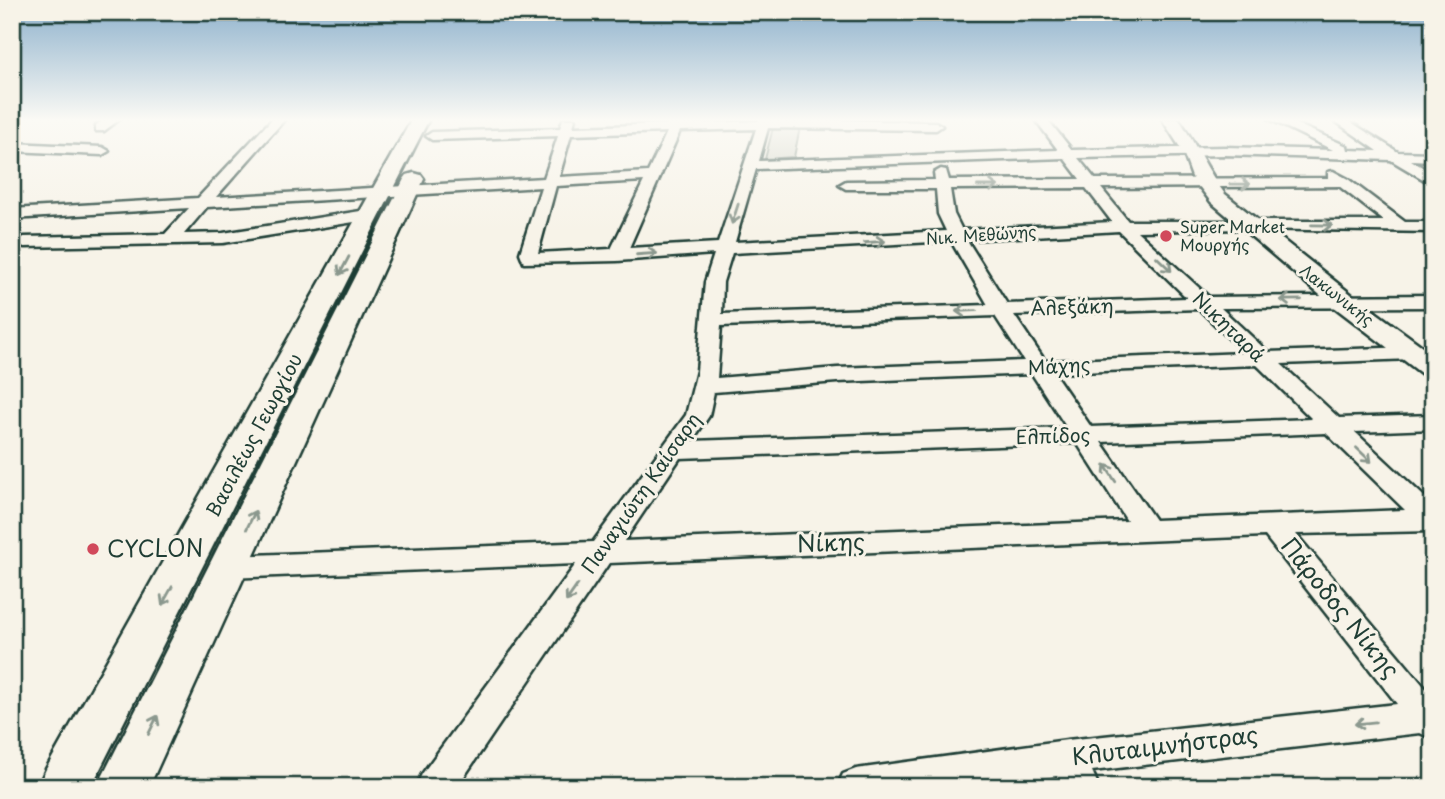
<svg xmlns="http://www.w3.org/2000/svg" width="1445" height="799" viewBox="0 0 1445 799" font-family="'Playpen Sans',sans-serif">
<rect width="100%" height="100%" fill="#f7f3e8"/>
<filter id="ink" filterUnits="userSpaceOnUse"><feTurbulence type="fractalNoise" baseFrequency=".0143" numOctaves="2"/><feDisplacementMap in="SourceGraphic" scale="14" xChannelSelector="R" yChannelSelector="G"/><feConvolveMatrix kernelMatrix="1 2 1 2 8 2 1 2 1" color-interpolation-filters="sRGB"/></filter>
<g filter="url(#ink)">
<!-- green -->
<path fill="#d3d5ca" stroke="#79897f" stroke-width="2" d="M800,127L794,157L765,159L773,128Z"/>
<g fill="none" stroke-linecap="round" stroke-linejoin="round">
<defs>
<path id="street" d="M12,119H19L13,123Z
M105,119H120L104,131H96V125Z
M272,119H285L216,197L544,178L558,136L432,140L426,136L432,132L560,128L563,119H575L573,127L670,124L673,119H685L683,124L758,121L759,119L936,122L942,126L936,130L768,128L759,161L1058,150L1035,119H1047L1072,150L1225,147L1333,150L1269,119H1285L1347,146L1348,150L1378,151L1332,119H1346L1398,152L1433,153V161L1411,160L1433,174V185L1391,160L1225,155L1078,158L1095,179L1328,178V172L1333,171L1348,179L1405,222H1433V232L1246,229L1137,231L1209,297L1433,295V307L1221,308L1268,352L1412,347L1419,349L1423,353L1419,357L1412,359L1281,364L1339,418L1433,415V429L1355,432L1433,505V531L1296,534L1433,697V739L1420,733L1092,771L1099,787H1061L1057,776L982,787H837L843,774L856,769L1067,740L1397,704L1265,536L609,563L457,787H416L422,774L576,564L229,578L219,575L214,567L219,559L229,556L593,542L686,415L697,371L705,282L714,254L617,261L524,263L520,253L541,187L207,207L184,234L223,233L373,209L381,214L373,219L223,243L24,247L16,242L24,237L165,234L189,208L12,219V209L198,198ZM756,129L718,243L629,248L680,131ZM667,132L648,172L559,177L571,135ZM1064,158L1080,179L949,180L946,170L941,169L934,173L935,180L846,181L839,185L846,189H936L938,214L946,231L735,242L756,169ZM644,181L611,249L538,253L556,186ZM1339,186L1384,221H1128L1101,188ZM1086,188L1112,222L962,230L954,214L950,189ZM1119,231L1187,298L1007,304L967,240ZM951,241L988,305L722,314L723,282L732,253ZM1199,309L1244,353L1045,361L1014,315ZM995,316L1024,361L837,368L717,378L721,326ZM1257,365L1312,419L1091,427L1054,373ZM1032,374L1067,428L692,441L709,416L714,392L837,382ZM1326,433L1405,510L1155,520L1101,442ZM1077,443L1127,521L624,541L680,458Z
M1420,119H1433V127Z
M12,143L102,147L109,151L102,155L12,151Z"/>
<path id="secondary" d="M412,119H429L91,787H38L46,769Z
M1162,119H1179C1196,144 1207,171 1225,194L1351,294L1433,354V377L1422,374L1333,306L1211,202L1192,177L1183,152Z
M414,173L421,175L424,179L149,787H97L404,179L407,175Z"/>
</defs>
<!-- street casing -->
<use href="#street" stroke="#1f3d34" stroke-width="5"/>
<!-- secondary casing -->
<use href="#secondary" stroke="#1f3d34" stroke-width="5"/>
<!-- street -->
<use href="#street" fill="#f7f3e8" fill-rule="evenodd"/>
<!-- secondary -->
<use href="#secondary" fill="#f7f3e8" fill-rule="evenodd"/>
</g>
<!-- one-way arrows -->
<defs><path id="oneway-shaft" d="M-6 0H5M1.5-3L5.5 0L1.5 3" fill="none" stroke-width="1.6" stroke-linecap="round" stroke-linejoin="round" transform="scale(1.75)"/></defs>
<g stroke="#8b988e">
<use href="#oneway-shaft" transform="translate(1240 184) rotate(-1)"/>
<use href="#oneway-shaft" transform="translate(988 186)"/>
<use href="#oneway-shaft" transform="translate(735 214) rotate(108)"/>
<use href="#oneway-shaft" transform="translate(1322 225) rotate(1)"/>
<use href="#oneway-shaft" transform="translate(875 242) rotate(-4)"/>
<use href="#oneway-shaft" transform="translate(647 254) rotate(-4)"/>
<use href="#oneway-shaft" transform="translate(1164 264) rotate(44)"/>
<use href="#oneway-shaft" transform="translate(344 266) rotate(118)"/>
<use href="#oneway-shaft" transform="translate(1291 300) rotate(179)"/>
<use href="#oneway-shaft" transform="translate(966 311) rotate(178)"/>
<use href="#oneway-shaft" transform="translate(1364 455) rotate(44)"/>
<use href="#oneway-shaft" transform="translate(1110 473) rotate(-123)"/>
<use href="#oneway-shaft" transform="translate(251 520) rotate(-64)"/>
<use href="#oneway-shaft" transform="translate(572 593) rotate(125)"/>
<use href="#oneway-shaft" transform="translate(167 596) rotate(119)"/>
<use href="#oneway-shaft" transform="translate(1365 723) rotate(174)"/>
<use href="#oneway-shaft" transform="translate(153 725) rotate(-64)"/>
</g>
</g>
<!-- sky -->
<linearGradient id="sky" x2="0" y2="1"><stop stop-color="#8db1cc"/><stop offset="0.52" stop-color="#fbfaf5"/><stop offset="1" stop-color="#fbfaf5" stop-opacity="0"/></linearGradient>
<rect width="1445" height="231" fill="url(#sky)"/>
<!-- markers -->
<g fill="#d1495b" stroke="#f7f3e8" stroke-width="2.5">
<circle cx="1166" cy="236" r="7"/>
<circle cx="93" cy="549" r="7"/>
</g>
<g text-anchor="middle" stroke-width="6" stroke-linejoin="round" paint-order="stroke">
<!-- far-poi labels -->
<g font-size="16" fill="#1f3d34" stroke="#f7f3e8" text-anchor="start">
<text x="1180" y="233">Super Market<tspan x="1180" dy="18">Μουργής</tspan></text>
</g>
<!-- far-street labels -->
<g font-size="16" fill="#1f3d34" stroke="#f7f3e8">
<text transform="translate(981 235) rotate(-4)" y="6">Νικ. Μεθώνης</text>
<text transform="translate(1337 295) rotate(38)" y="6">Λακωνικής</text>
</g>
<!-- street labels -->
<g font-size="19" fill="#1f3d34" stroke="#f7f3e8">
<text transform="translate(1072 307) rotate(-2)" y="7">Αλεξάκη</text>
<text transform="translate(1229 327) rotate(44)" y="7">Νικηταρά</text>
<text transform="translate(1059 366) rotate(-3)" y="7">Μάχης</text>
<text transform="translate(254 435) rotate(-62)" y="7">Βασιλέως Γεωργίου</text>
<text transform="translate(1053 436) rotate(-2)" y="7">Ελπίδος</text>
<text transform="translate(641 493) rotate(-55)" y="7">Παναγιώτη Καίσαρη</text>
</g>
<!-- near-street labels -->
<g font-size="23" fill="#1f3d34" stroke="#f7f3e8">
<text transform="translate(831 543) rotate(-2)" y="8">Νίκης</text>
<text transform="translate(1340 608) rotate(51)" y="8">Πάροδος Νίκης</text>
<text transform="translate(1165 746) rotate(-7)" y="8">Κλυταιμνήστρας</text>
</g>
<!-- near-poi labels -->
<g font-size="23" fill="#1f3d34" stroke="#f7f3e8" text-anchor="start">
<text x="107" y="557">CYCLON</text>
</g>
</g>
<!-- margin -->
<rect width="1445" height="799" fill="none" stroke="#f7f3e8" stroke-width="42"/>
<rect x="21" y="21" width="1403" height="757" fill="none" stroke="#1f3d34" stroke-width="2.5" filter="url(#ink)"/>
</svg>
